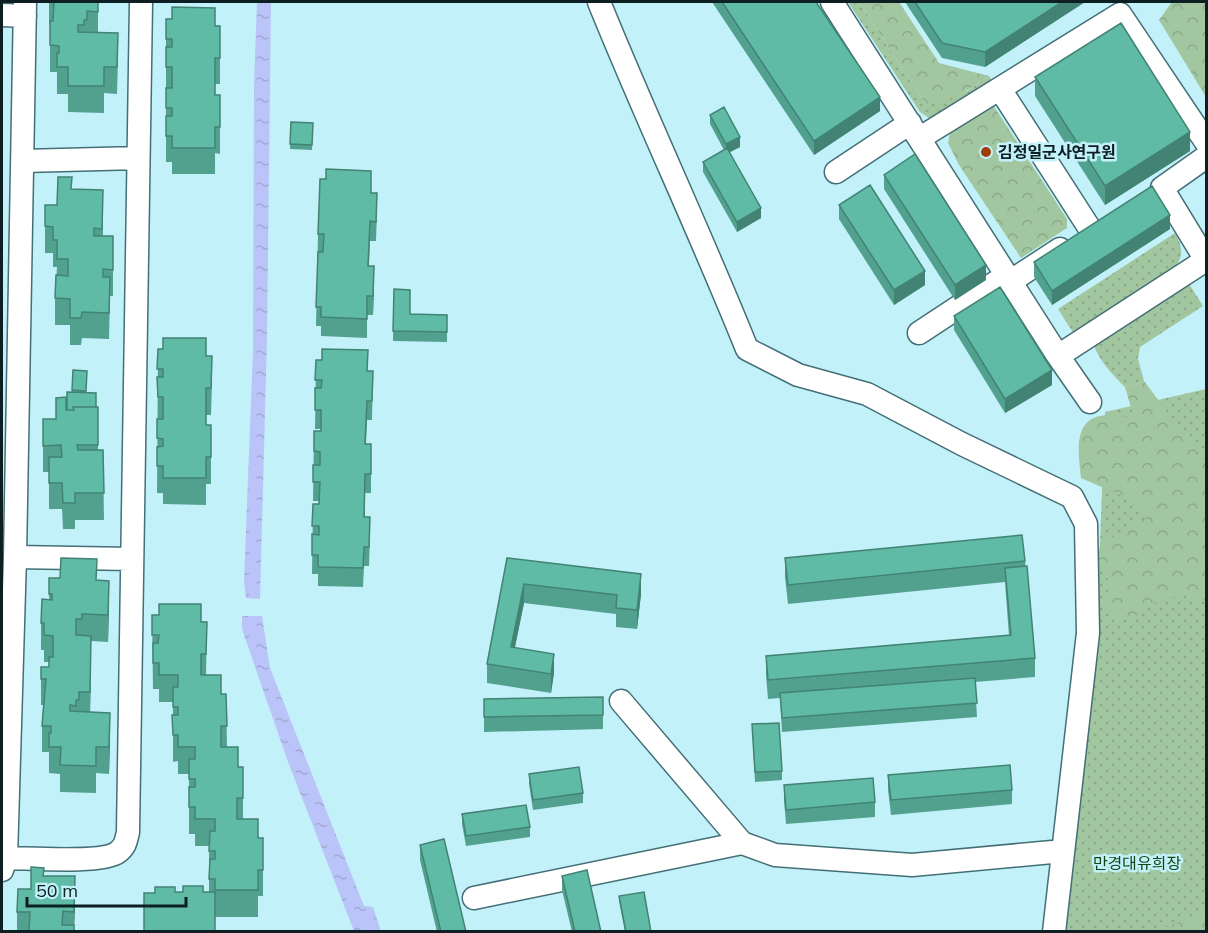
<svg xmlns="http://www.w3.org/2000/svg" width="1208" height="933" viewBox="0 0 1208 933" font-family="Mulish,'Noto Sans KR',sans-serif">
<defs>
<pattern id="grass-dots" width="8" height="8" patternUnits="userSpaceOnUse" patternTransform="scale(1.5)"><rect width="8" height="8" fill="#a2c69f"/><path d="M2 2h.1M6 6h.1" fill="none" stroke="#8aaa89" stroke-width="1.8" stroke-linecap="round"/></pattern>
<pattern id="forest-crowns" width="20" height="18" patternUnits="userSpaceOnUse" patternTransform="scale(1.5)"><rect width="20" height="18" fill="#a2c69f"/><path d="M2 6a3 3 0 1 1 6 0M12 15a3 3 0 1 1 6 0" fill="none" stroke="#8aaa89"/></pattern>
<pattern id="water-ripples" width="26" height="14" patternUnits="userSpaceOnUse" patternTransform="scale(1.5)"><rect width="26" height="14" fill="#bbc4f9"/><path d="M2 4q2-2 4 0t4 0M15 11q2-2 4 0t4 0" fill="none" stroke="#a0a8d5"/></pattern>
</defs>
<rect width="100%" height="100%" fill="#c3f1fa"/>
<!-- grass -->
<path fill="url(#grass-dots)" d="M848,2H859L926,105L967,91L989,76L993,82L941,115L929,118L920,112Z
M1175,233C1183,247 1184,257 1173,270L1074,334L1058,309Z
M1188,282L1203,306L1140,347L1138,359L1144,381L1125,387C1112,374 1101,363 1094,346Z
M1206,389V931L1062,932L1100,545L1105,412Z"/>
<!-- forest -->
<path fill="url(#forest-crowns)" d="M859,2H899L939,63L989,76C970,89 950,103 926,105Z
M1172,2H1206V97L1159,20Z
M993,105L1067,219V228L1021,258L959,165L948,143L950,132Z
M1144,381L1202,459L1206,457V600L1200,601L1187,593L1152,604L1136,616L1113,619L1102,606L1110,588L1108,579L1097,565L1095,555L1107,540L1131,528L1147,517L1140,504L1081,478C1078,450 1072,415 1110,415C1118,414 1126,418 1134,418L1125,387Z
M1206,912V931H1156Z"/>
<!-- water -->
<path fill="url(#water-ripples)" d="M257,2H271L267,338L260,599L246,598L244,581L253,351L254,83Z
M242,616H262L270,668L364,906L373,907L381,931H354L288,762L242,629Z"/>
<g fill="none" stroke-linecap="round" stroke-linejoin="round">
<defs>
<path id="minor" d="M599,2C646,118 700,232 747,349L798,375L867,394L962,444L1072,497L1086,524L1088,633L1054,932
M832,2L1058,356L1090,402
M2,15L25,16
M1000,89L1090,229
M920,138L1120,14L1206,142
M23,161L138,158
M836,172L910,123
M1011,281L1060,249
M919,333L1007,275
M1058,356L1206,260L1162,188L1206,157
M15,557L132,559
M621,701L742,843
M6,858C29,858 103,864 118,852C126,846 126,840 128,832L141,2
M2,870L6,858L15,557L25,2
M474,898L742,843L775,855L912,865L1063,851"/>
</defs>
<!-- minor casing -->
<use href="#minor" stroke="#446f76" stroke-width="25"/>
<!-- minor -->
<use href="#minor" stroke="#fff" stroke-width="22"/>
</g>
<!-- wall -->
<path fill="#52a18f" d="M49,2H98V32L118,59L117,94L104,93V113L68,112V94H57V72H50V25H49Z
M712,2H816L880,111L814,155Z
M905,2H1085L985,67L942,58Z
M166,19L220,26V84H215V95H220V154L215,153V174H172V162H166Z
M1035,77L1190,151L1105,205L1035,96Z
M710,115L740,147L730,152L761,218L737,232L703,172V162L724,150L710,124Z
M291,122L313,123L312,150L290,149Z
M884,175L986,280L955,300L884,189Z
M72,189L103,216V236L113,263V296H110L109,339L82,338L81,345H70V325H55V298L57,267H53V253H45V205H57Z
M371,193L377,212L376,241H370L369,266L374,285L373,315H367V338L321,336V326H316L318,234Z
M839,205L925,285L894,305L839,219Z
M1170,229L1052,305L1034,277V262Z
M394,289L410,314L447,315V342L393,341Z
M954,316L1052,385L1005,413L954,330Z
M158,349L206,356L212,383L211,415H206V425H211V484H206V505L163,504V493H157Z
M316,360L368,371H373L372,420H367L366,444H371V493H365V517L370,536L369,566H364L363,587L318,586V574H312L313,504H319V501H313L314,431H321V429H315Z
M87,371L86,392L96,407H98V450H103L104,520H75V529H63L62,509H49V472H43V419H56L66,410L72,390Z
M507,558L641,594L637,629L616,627V614L524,603L515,647L554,673L551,693L487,683V664Z
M785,558L1025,561L1035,658V677L975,682L977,717L782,732L780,698L768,699L766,675V656L1009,636L1005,582L788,604L785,577Z
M49,578L97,580L109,607L108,642L91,641L90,712L110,739L109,774L96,773V793L60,792V774L49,773V752H42V726L43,705H41V667H49V662H44V650H41V623L49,600Z
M152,615L207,622L206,675L221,694H226L227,747L238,767H243V819L258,838H263V896H258V917H215V905L175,892H209V846H195V834H189V774H178V761L173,762V702H159V689H153Z
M603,697V729L484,732V699Z
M752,724L782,771V780L755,782Z
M529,774L583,793V803L533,810L529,784Z
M888,775L1012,790V804L891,815L888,790Z
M784,785L875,802V817L786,824L784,800Z
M462,814L530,827V837L466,846L462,824Z
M420,845L466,932H437L420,860Z
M44,876L75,902L74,932H17V912L31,889Z
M562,876L601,932H572L562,890Z
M619,896L651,932H625L619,901Z"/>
<!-- shaded-wall -->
<path fill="#428374" d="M1062,2H1085L985,67V52Z
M880,97V111L814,155V141Z
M1190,132V151L1105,205V186Z
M740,137V147L726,154V144Z
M761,208V218L737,232V222Z
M1170,215V229L1052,305V291Z
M986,265V280L955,300V285Z
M374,266V285L373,315V296Z
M925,271V285L894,305V290Z
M1052,370V385L1005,413V399Z
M641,574V594L637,629V610Z
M109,581V607L108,642V615Z
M524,584V603L511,666V647Z
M91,636V662L90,718V692Z
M554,654V673L551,693V674Z
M110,713V739L109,774V747Z
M75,876V902L74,932V912Z"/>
<!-- building -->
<path fill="#5fbba6" stroke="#428374" stroke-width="1.5" d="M54,2H98V12L87,11V20H84V25H78V32L118,33L117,67H104V86H68V67H57V53H59V46L50,45V21H53Z
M722,2H816L880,97L814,141Z
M915,2H1062L985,52L942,43Z
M172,7L215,8V26H220V58H215V95H220V127H215V148H172V136H166V116H172V108H166V88H172V67H166V47H172V39H166V19H172Z
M1121,23L1190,132L1105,186L1035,77Z
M724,107L740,137L726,144L710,115Z
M291,122L313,123L312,145L290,144Z
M727,148L761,208L737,222L703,162Z
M915,154L986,265L955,285L884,175Z
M326,169L371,171V193H377L376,222L370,221L368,266H374L373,296H367V319L321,317V307H316L318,252H323L324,234H318L320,179H326Z
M58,177H72L71,189L103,190L102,229L94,228V236H113V270L103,269V277H110L109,313L82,312L81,318H70V299L55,298L56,275L68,276V259H57V240H53V227L45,226V205H57Z
M870,185L925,271L894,290L839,205Z
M1152,186L1170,215L1052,291L1034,262Z
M1000,287L1052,370L1005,399L954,316Z
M394,289L410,290V314L447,315V332L393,331Z
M163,338H206V356H212L211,388H206V425H211V457H206V478H163V466H157V447L163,446V439L157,438V419H163V397H158L157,377H163V369H157L158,349H163Z
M322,349L368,350L367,371H373L372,401H367L365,444H371V474H365L364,517H370L369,547H364L363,568L318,567V555H312V534L319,535V526H312L313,504H319L320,482H313V465H320V452L314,451V431H321V410H315V388H321L322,380H315L316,360H322Z
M73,370L87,371L86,391L72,390Z
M67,392L96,393V407H73L74,410H67Z
M66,397V410H74L73,407H98V445H77L78,450H103L104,493H75V503H63L62,483H49V457H62L61,445L43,446V419H56V398Z
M1022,535L1025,561L788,585L785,558Z
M61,558L97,559L96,580L109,581L108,615L82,614V619H76V635L91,636L90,692H79V700H76V706L70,705V711L110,713L109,747H96V766L60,765L61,747H49V733H51V726H42L46,679H41V667H49V657H53V636L44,635V623H41L42,599L52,600V594H49V578H60Z
M507,558L641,574L637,610L616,608L617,595L524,584L511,647L554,654L551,674L487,664Z
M1027,566L1035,658L768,680L766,656L1011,635L1005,568Z
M159,604H201V622H207L206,654H201V675H221V694H226L227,726H221V747H238V767H243V798H237V819H258V838H263V870H258V890H215V879H209L210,859H215V851H209L210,831H215V819H195V807H189V787H195V779H189V759H195V747H178V735H173L172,715H178V707H173V687H178V675H159V663H153V643H158L159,635H152V615H159Z
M975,678L977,703L782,718L780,693Z
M603,697V715L484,717V699Z
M779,723L782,771L755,772L752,724Z
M1010,765L1012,790L891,800L888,775Z
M579,767L583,793L533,800L529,774Z
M873,778L875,802L786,810L784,785Z
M526,805L530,827L466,836L462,814Z
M444,839L466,932H441L420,845Z
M31,867L44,868L43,876H75L74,912L63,911L62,925H74V932H29L30,912H17L18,889H31Z
M587,870L601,932H575L562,876Z
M183,886H203V892H215V932H144V893H155V887H175V892H183Z
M644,892L651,932H626L619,896Z"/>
<!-- markers -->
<circle fill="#a03c06" stroke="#c3f1fa" stroke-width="2" cx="986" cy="152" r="6"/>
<g text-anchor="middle" stroke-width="5" stroke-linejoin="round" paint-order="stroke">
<!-- poi labels -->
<g font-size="16" font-weight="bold" fill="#0d1f22" stroke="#c3f1fa" text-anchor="start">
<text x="998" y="158">김정일군사연구원</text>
</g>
<!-- park labels -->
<g font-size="16" fill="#134713" stroke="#c3f1fa">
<text x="1137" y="869">만경대유희장</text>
</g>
</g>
<!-- border -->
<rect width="1208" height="933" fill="none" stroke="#0d1f22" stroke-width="6"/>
<!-- scale -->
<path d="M27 897v9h159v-9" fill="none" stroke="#0d1f22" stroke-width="3"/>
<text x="36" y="897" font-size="18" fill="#0d1f22" stroke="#c3f1fa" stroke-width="4.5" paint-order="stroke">50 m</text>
</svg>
